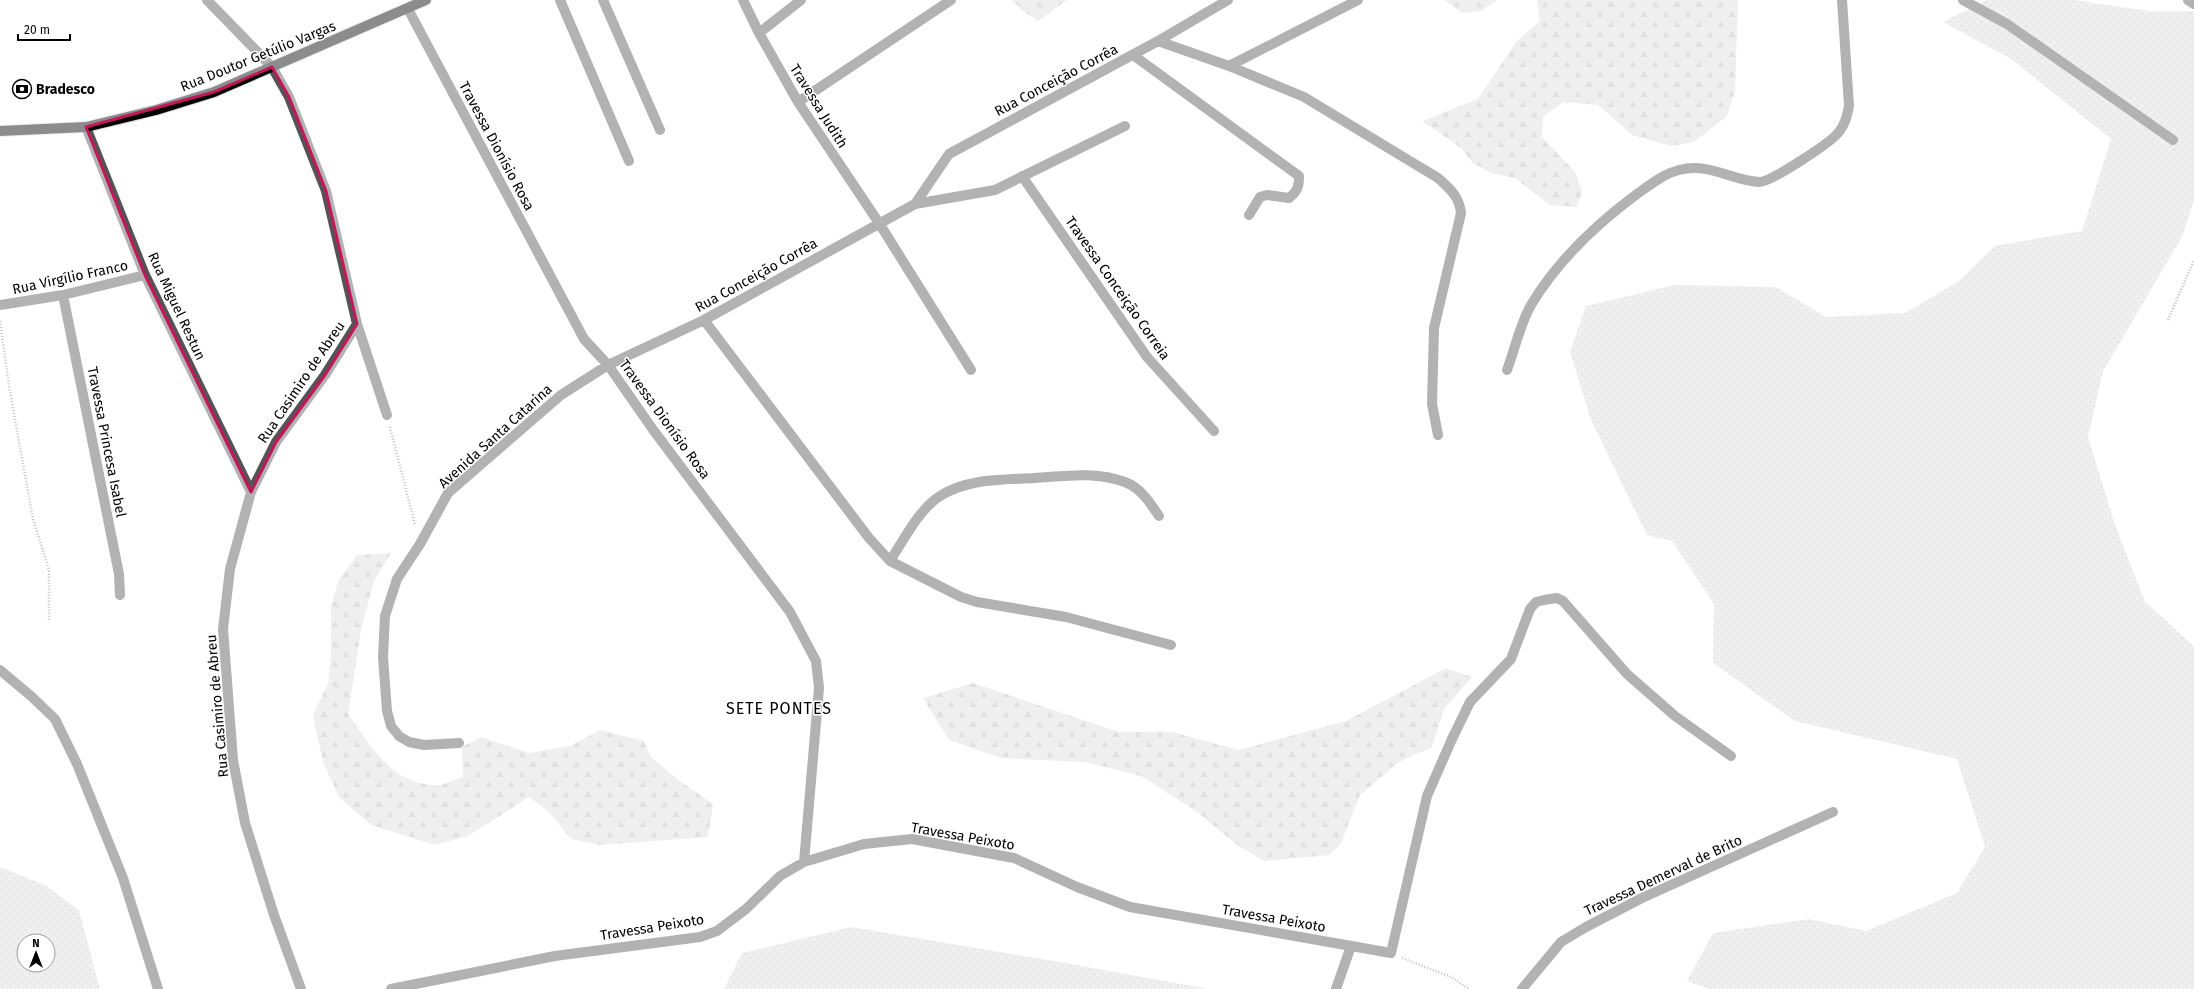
<svg xmlns="http://www.w3.org/2000/svg" width="2194" height="989" viewBox="0 0 2194 989" font-family="'Fira Sans',sans-serif">
<defs>
<pattern id="grass-dots" width="8" height="8" patternUnits="userSpaceOnUse"><rect width="8" height="8" fill="#dbdbdb"/><path d="M2 2h.1M6 6h.1" fill="none" stroke="#bababa" stroke-width="1.8" stroke-linecap="round"/></pattern>
<pattern id="forest-firs" width="22" height="20" patternUnits="userSpaceOnUse"><rect width="22" height="20" fill="#dbdbdb"/><path d="M5 1l3.5 6h-7zM16 11l3.5 6h-7z" fill="#bababa"/></pattern>
</defs>
<rect width="100%" height="100%" fill="#fff"/>
<!-- grass -->
<path fill="url(#grass-dots)" fill-rule="evenodd" d="M1987,0H2074L2149,11H2194V201L2182,237L2103,371L2088,437L2114,522L2145,602L2194,646V989H1709L1687,981L1713,933L1809,919L1866,931L1957,893L1985,847L1957,759L1795,721L1713,663L1714,604L1672,541L1647,535L1591,420L1570,352L1586,306L1674,285L1776,287L1826,317L1905,313L1959,281L1995,246L2082,231L2111,139L2011,59L1943,22Z
M0,867L45,885L79,910L100,989H0ZM24,941H48V965H24Z
M851,927L1066,963L1208,989H724L742,953Z"/>
<!-- forest -->
<path fill="url(#forest-firs)" d="M1012,0H1067L1038,21L1023,11Z
M1444,0H1497L1481,11L1463,13Z
M1537,0H1738L1735,90L1727,116L1694,142L1671,146L1632,135L1598,105L1563,102L1543,117L1542,137L1575,172L1582,192L1577,207L1550,205L1515,178L1491,173L1473,163L1461,148L1422,121L1478,99L1516,42L1540,21Z
M391,553L374,581L361,630L348,714C370,745 393,786 437,785C445,785 455,779 463,777L462,747L481,737L529,753L570,746L600,730L644,741L651,757L677,779L713,804L708,837L600,845L571,839L549,812L529,797L468,836L435,845L371,825L339,797L323,762L313,715L328,684L331,654V606L339,580L357,555Z
M1446,668L1472,677L1444,709L1432,747L1399,762L1360,795L1341,843L1330,855L1264,861L1236,844L1196,811L1141,776L1085,762L1001,758L949,740L923,698L973,683L1119,732H1172L1239,750L1346,721Z"/>
<g fill="none" stroke-linecap="round" stroke-linejoin="round">
<defs>
<path id="major" d="M0,131L86,127L156,110L214,92L426,0"/>
</defs>
<!-- major casing -->
<use href="#major" stroke="#dbdbdb" stroke-width="12"/>
<!-- path -->
<path stroke="#767676" stroke-width="2.5" stroke-dasharray="1 2" stroke-linecap="butt" d="M2168,320L2194,260
M0,321L9,386L33,519L49,570V620
M390,427L415,525
M1402,958L1451,977L1469,989"/>
<!-- minor -->
<path stroke="#545454" stroke-width="10" d="M207,0L272,67L289,97L326,191L357,324L325,375L276,442L251,492L230,569L223,629L233,760L245,823L274,915L301,989
M560,0L629,161
M603,0L660,130
M743,0L759,33L798,102L879,223L971,370
M1963,0L2007,24L2173,140
M2188,0L2194,4
M408,9L584,339L608,365L654,431L790,612L816,661L819,688L804,862
M759,33L801,0
M1158,41L1229,66L1304,97L1438,178C1450,189 1459,196 1461,213L1434,328L1432,404L1438,435
M1133,55L1299,176C1299,186 1298,191 1289,198L1267,195L1260,197L1249,215
M1229,66L1358,0
M798,102L951,0
M86,127L145,275L251,492
M1022,176L1147,357L1214,431
M915,204L995,190L1125,126
M63,295L119,574L120,595
M0,305L63,295L145,275
M704,320L869,538L890,561L961,597L977,602L1066,617L1171,645
M357,324L387,415
M1507,370C1515,349 1520,324 1531,305C1558,260 1595,225 1637,194C1650,185 1663,174 1679,170C1709,162 1732,181 1759,182C1771,182 1830,143 1838,133C1845,125 1847,116 1849,106L1842,0
M890,561C903,541 920,508 940,496C968,478 1003,480 1035,478C1066,476 1095,471 1125,482C1141,488 1150,503 1159,516
M0,670L31,696L55,719L77,764L123,878L158,989
M459,743L424,745L409,742L399,736L391,726L387,711L383,657L385,616L397,579L420,544L448,493L561,395L608,365L704,320L915,204L949,154L1158,41L1228,0
M391,989L555,956L700,937L717,931L746,909L780,876L804,862L864,844L912,839L1014,858L1077,887L1130,907L1391,953L1427,796L1452,739L1470,702L1511,659L1530,609L1536,602L1544,600L1557,598L1563,601L1627,674L1675,716L1731,756
M1336,989L1351,946
M1522,989L1561,942L1586,927L1642,898L1833,812"/>
<!-- major -->
<use href="#major" stroke="#000" stroke-width="10"/>
</g>
<!-- marked area -->
<path d="M0 0H2194V989H0ZM272,67L289,97L326,191L357,324L325,375L276,442L251,492L145,275L86,127L214,92Z" fill="#fff" fill-opacity=".55" fill-rule="evenodd"/>
<path fill="none" stroke="#c2185b" stroke-width="3" stroke-linejoin="round" d="M272,67L289,97L326,191L357,324L325,375L276,442L251,492L145,275L86,127L214,92Z"/>
<!-- icons -->
<defs>
<symbol id="bank-ring" viewBox="-11 -11 22 22"><circle r="9.5" fill="#fff" stroke="#000" stroke-width="1.5"/><path d="M-6-4H6V4H-6ZM0-2.3a2.3 2.3 0 1 0 0 4.6a2.3 2.3 0 1 0 0-4.6Z" fill="#000"/></symbol>
</defs>
<g fill-rule="evenodd">
<use href="#bank-ring" x="11" y="78" width="22" height="22"/>
</g>
<g text-anchor="middle" stroke-width="3" stroke-linejoin="round" paint-order="stroke">
<!-- street labels -->
<g font-size="14" fill="#000" stroke="#fff">
<text transform="translate(258 56) rotate(-22)" y="5">Rua Doutor Getúlio Vargas</text>
<text transform="translate(1056 80) rotate(-28)" y="5">Rua Conceição Corrêa</text>
<text transform="translate(819 106) rotate(58)" y="5">Travessa Judith</text>
<text transform="translate(497 146) rotate(62)" y="5">Travessa Dionísio Rosa</text>
<text transform="translate(756 275) rotate(-29)" y="5">Rua Conceição Corrêa</text>
<text transform="translate(70 277) rotate(-12)" y="5">Rua Virgílio Franco</text>
<text transform="translate(1118 288) rotate(55)" y="5">Travessa Conceição Correia</text>
<text transform="translate(177 306) rotate(65)" y="5">Rua Miguel Restun</text>
<text transform="translate(301 382) rotate(-56)" y="5">Rua Casimiro de Abreu</text>
<text transform="translate(665 419) rotate(54)" y="5">Travessa Dionísio Rosa</text>
<text transform="translate(495 436) rotate(-42)" y="5">Avenida Santa Catarina</text>
<text transform="translate(107 442) rotate(79)" y="5">Travessa Princesa Isabel</text>
<text transform="translate(217 706) rotate(-95)" y="5">Rua Casimiro de Abreu</text>
<text transform="translate(963 836) rotate(10)" y="5">Travessa Peixoto</text>
<text transform="translate(1663 875) rotate(-25)" y="5">Travessa Demerval de Brito</text>
<text transform="translate(1274 918) rotate(10)" y="5">Travessa Peixoto</text>
<text transform="translate(652 927) rotate(-9)" y="5">Travessa Peixoto</text>
</g>
<!-- poi labels -->
<g font-size="14" font-weight="bold" fill="#000" stroke="#fff" text-anchor="start">
<text x="36" y="94">Bradesco</text>
</g>
<!-- quarter labels -->
<g font-size="16" letter-spacing="1" fill="#000" stroke="#fff">
<text x="779" y="714">SETE PONTES</text>
</g>
</g>
<!-- north arrow -->
<g transform="translate(36 953)"><circle r="19" fill="#ffffff" stroke="#999999"/>
<path d="M0-3L7 15L0 10L-7 15Z" fill="#000000"/>
<text y="-6" font-size="11" font-weight="bold" text-anchor="middle" fill="#000000">N</text>
</g>
<!-- scale -->
<path d="M18 34v6h52v-6" fill="none" stroke="#000000" stroke-width="2"/>
<text x="24" y="34" font-size="12" fill="#000000" stroke="#ffffff" stroke-width="3" paint-order="stroke">20 m</text>
</svg>
